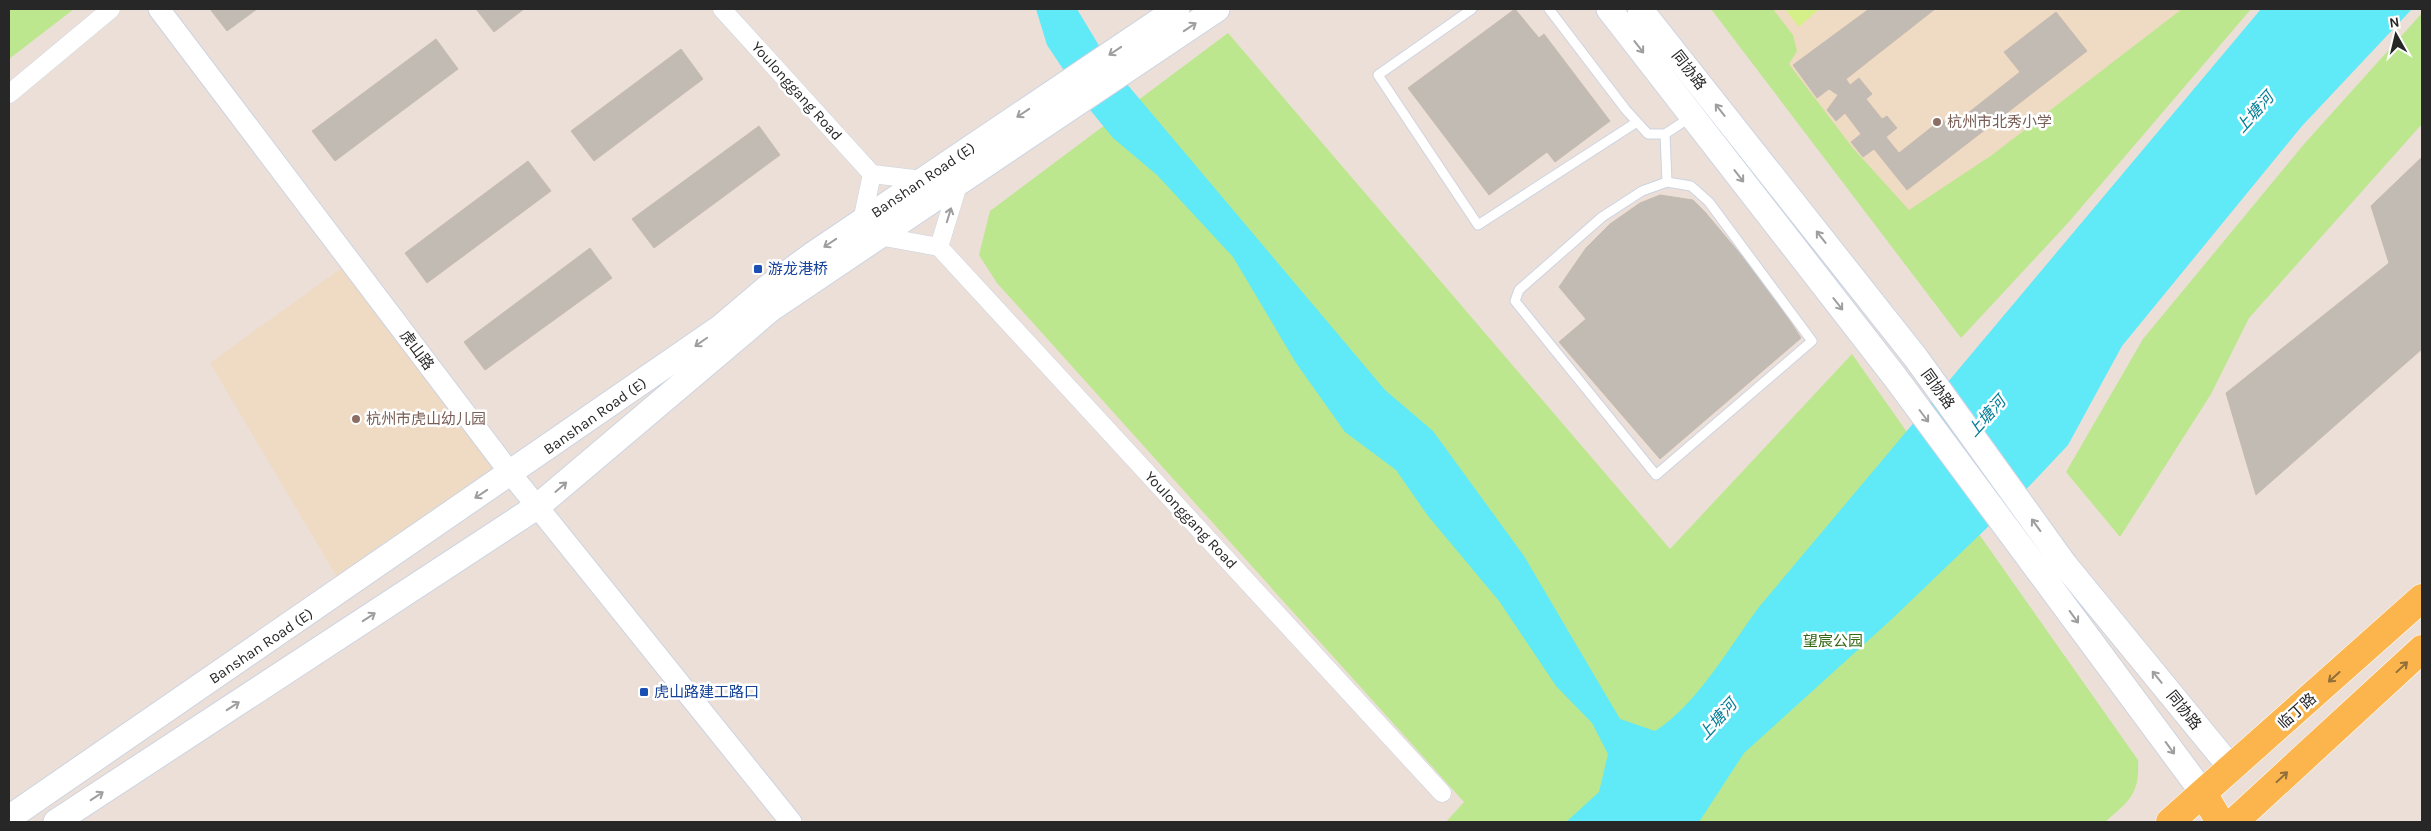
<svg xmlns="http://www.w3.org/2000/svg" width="2431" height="831" viewBox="0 0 2431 831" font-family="Karla,'Noto Sans SC',sans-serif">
<rect width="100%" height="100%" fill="#ebdfd7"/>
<!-- education -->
<path fill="#efdac4" d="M1743,9H2196L1904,235Z
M350,262L511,474L344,589L210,363Z"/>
<!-- green -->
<path fill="#bce78e" d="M9,9H74L9,59Z
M1711,9H1773L1793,35L1797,51L1789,64L1852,147L1909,210L1992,155L2182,9H2251L2067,224L1961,338Z
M2422,13V124L2249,318L2211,394L2120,537L2066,472L2143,339L2305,143Z
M1228,33L1670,549L1852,354L2138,760C2140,794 2129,801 2105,822H1446L1464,802L997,283L979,255L990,211Z"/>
<!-- pitch -->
<path fill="#d5f088" d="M1785,9H1819L1799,27Z"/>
<!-- water -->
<path fill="#60e9f7" d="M1036,9H1077L1110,64L1385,390L1433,431L1524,556L1620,719L1655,731C1696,706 1730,646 1759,607L2261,9H2412L2302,126L2122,346L2068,445L2018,498L1893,618L1744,753L1699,822H1566L1599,792L1608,754L1592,723L1556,686L1499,601L1428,516L1396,470L1345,432L1296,363L1233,257L1157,175L1113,138L1091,111L1047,45Z"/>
<!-- building -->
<path fill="#c2bbb3" stroke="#c6bbb1" d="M210,9H257L227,31Z
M476,9H524L494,32Z
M1515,9L1539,38L1544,34L1610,121L1555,162L1547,152L1489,195L1408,88Z
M1869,9H1935L1846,79L1850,85L1859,78L1872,94L1866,99L1882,119L1887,116L1897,128L1886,137L1899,153L1942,119L1949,128L2020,72L2004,52L2056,12L2087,51L1907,190L1874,149L1863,157L1851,142L1861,134L1845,113L1836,121L1827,110L1838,95L1829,89L1817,98L1793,65Z
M436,39L458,69L335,161L312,131Z
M681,49L703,79L594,161L571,131Z
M759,126L780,155L654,248L632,219Z
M2422,157V349L2256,495L2226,393L2389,263L2371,206Z
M528,161L551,191L427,283L405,253Z
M1660,195L1693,200L1705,212L1768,287L1801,338L1660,459L1559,342L1586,319L1559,287L1586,248L1610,224L1640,203Z
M590,248L612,278L485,370L464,342Z"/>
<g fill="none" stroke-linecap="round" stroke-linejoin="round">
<defs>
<path id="service" d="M1472,9L1378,75L1478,225L1637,122
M1549,9L1626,110L1648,134H1665L1691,117
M1665,134L1667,182L1691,186L1709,202L1812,341L1656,475L1515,301L1519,290L1602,217L1642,191L1667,182"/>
<path id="minor" d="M722,9L872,174L923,180
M9,94L111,9
M862,221L872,174
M879,236L939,247L1442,793
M939,247L959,182"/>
<path id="tertiary" d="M159,9L511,474L791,822"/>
<path id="secondary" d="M1609,9L1895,377L2203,793
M1640,9L1916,358L2065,565L2232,769
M9,818L721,327L767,288L815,253L1177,9
M56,822L538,506L772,308L1217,9"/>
<path id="primary" d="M2203,793L2220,822
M2170,822L2422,598
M2234,822L2422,649"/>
</defs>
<!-- service casing -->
<use href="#service" stroke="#ccd4e2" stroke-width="11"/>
<!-- minor casing -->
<use href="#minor" stroke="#ccd4e2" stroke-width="19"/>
<!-- tertiary casing -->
<use href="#tertiary" stroke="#ccd4e2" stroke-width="23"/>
<!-- secondary casing -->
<use href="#secondary" stroke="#ccd4e2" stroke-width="27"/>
<!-- primary casing -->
<use href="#primary" stroke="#fff" stroke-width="29"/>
<!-- service -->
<use href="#service" stroke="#fff" stroke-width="9"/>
<!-- minor -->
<use href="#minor" stroke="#fff" stroke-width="18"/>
<!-- tertiary -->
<use href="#tertiary" stroke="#fff" stroke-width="21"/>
<!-- secondary -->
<use href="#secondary" stroke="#fff" stroke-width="25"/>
<!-- primary -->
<use href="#primary" stroke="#fbb54c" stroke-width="28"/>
</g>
<!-- one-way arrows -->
<defs><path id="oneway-shaft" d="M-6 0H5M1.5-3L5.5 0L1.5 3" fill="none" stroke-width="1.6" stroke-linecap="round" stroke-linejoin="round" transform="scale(1.25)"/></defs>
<g stroke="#9e9e9e">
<use href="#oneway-shaft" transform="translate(1190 27) rotate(-34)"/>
<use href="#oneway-shaft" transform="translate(1639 47) rotate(52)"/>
<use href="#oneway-shaft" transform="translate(1115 51) rotate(146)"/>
<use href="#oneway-shaft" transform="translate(1720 110) rotate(-128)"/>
<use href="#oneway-shaft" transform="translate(1023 113) rotate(146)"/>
<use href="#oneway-shaft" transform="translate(1739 176) rotate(52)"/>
<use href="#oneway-shaft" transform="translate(949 215) rotate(-73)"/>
<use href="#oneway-shaft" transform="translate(1821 237) rotate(-128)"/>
<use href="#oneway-shaft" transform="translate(830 243) rotate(146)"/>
<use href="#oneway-shaft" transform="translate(1838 304) rotate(52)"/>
<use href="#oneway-shaft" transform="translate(701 342) rotate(145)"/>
<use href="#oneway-shaft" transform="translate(1924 416) rotate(53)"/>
<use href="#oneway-shaft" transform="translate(561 487) rotate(-41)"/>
<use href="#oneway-shaft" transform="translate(481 494) rotate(146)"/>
<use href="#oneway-shaft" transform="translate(2036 525) rotate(-126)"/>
<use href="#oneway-shaft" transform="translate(369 617) rotate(-33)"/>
<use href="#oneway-shaft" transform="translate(2074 617) rotate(54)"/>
<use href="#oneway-shaft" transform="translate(2157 677) rotate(-129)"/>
<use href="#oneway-shaft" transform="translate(233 706) rotate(-33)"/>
<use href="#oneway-shaft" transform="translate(2170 748) rotate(54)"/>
<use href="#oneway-shaft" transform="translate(97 796) rotate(-33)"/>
</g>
<g stroke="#916e3a">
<use href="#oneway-shaft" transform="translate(2402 667) rotate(-43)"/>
<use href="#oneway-shaft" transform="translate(2334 677) rotate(138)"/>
<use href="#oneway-shaft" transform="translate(2282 777) rotate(-43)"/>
</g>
<!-- markers -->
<g fill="#8d6e63" stroke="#fff" stroke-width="2">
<circle cx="1937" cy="122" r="5"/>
<circle cx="356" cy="419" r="5"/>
</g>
<g fill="#1a4fb4" stroke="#fff" stroke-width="2">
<rect x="753" y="264" width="10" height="10" rx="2.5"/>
<rect x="639" y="687" width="10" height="10" rx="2.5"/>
</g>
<g text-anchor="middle" stroke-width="5" stroke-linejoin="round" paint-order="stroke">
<!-- street labels -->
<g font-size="15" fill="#272727" stroke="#fff">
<text transform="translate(1689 70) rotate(52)" y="5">同协路</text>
<text transform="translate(797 91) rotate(48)" y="5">Youlonggang Road</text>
<text transform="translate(923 180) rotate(-34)" y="5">Banshan Road (E)</text>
<text transform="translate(417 350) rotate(53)" y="5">虎山路</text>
<text transform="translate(1938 389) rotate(54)" y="5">同协路</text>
<text transform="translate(595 416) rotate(-35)" y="5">Banshan Road (E)</text>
<text transform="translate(1191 520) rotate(47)" y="5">Youlonggang Road</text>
<text transform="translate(261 646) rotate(-34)" y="5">Banshan Road (E)</text>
<text transform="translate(2184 710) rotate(51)" y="5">同协路</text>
<text transform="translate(2297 711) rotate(-42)" y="5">临丁路</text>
</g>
<!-- education labels -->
<g font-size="15" fill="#785e54" stroke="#fff" text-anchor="start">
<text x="1947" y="127">杭州市北秀小学</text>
<text x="366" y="424">杭州市虎山幼儿园</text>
</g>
<!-- transit labels -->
<g font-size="15" fill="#164399" stroke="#fff" text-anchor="start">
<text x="768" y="274">游龙港桥</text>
<text x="654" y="697">虎山路建工路口</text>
</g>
<!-- park labels -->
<g font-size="15" fill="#336813" stroke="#fff">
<text x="1833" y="646">望宸公园</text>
</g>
<!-- water labels -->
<g font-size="16" font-style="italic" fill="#047e98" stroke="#fff">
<text transform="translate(2254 112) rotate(-48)" y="6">上塘河</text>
<text transform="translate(1986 416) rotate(-48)" y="6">上塘河</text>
<text transform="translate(1717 719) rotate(-48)" y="6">上塘河</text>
</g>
</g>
<!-- border -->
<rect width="2431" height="831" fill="none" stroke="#272727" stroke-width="20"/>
<!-- north arrow -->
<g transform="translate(2396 35) rotate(352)" stroke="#ffffff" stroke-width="4" paint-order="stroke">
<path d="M0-4L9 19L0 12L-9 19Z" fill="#272727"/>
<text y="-8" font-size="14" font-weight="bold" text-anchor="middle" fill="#272727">N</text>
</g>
</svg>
